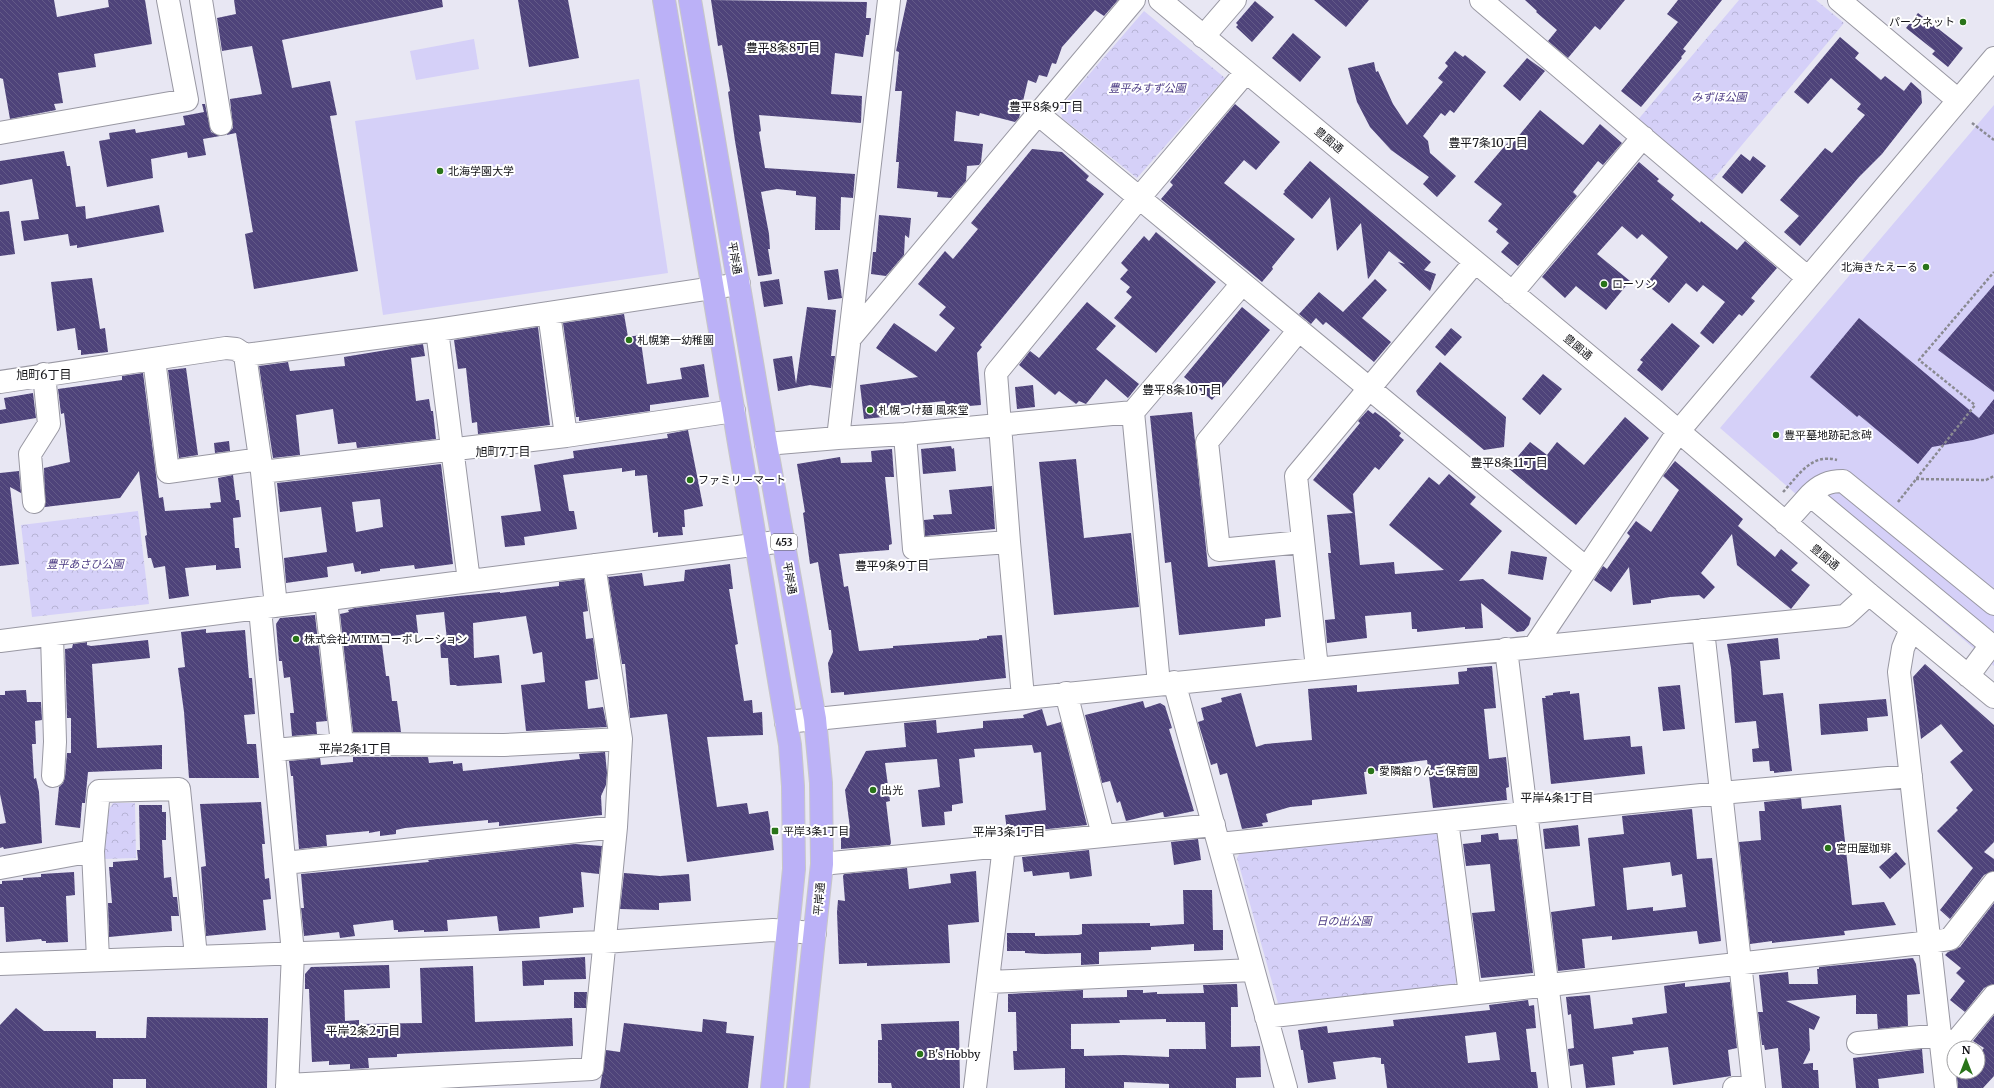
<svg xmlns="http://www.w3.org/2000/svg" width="1994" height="1088" viewBox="0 0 1994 1088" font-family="Merriweather,'Noto Sans JP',serif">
<defs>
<pattern id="park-crowns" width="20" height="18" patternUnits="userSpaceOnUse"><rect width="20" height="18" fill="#d5d0f8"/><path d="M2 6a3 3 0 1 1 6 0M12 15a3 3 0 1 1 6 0" fill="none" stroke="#b6b2d4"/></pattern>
<pattern id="building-back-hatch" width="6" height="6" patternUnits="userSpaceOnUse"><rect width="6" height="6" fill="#4e437a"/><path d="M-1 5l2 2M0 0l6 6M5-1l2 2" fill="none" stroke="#635a87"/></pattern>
</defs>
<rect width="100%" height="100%" fill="#e8e7f3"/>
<!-- park -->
<path fill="url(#park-crowns)" d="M1739,0H1816L1844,23L1711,182L1636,122Z
M1144,11L1225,78L1137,178L1062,118L1060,108Z
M138,511L149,604L32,617L21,525Z
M113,803H135L136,858L103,859L107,812Z
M1437,833L1441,837L1457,981L1452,988L1279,1007L1237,858L1240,853Z"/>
<!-- pitch -->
<path fill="#d5d0f8" d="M474,39L479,69L416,80L410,51Z
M639,79L668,273L383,315L355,121Z
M1994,105V666L1720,428Z"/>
<!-- building -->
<path fill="url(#building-back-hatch)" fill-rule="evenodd" d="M0,0H54L57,17L109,7L108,0H145L152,44L94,54L96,67L58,73L63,103L54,104L56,110L10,119L3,79L0,78Z
M234,0H442L443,7L282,40L292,88L330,81L337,115L330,116L358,271L254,289L245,234L253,232L236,133L226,135L233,128L230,99L262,94L252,46L222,51L217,18L236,14Z
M518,0H568L579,58L529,67Z
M711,0L867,2L866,18H871L869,35H866L863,57L835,53L831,94L862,96L861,123L759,115L761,131L759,132L765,168L855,174L853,198L841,197L840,230H815L816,197L796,195V191L777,189L761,192L769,234L770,249H768L772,274L758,276L735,141L728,92L730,91L722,45L718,46Z
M907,0H1118L1104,16L1095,10L1078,29L1062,47L1056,64L1052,63L1047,77L1039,75L1036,83L1028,80L1019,118L1015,122L980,113L979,116L956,111L954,141L983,144L981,162L979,165L967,166L966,181L951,198L937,197L938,192L897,188L899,162H896L902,91H895L899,52L896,51Z
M1314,0H1369L1346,27Z
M1525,0H1625L1600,30L1595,26L1568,58L1548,41L1557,30L1536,12L1537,11Z
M1678,0H1722L1683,49L1686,51L1681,57L1682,58L1641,107L1621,91L1678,22L1667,14Z
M1255,1L1274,17L1252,42L1236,27L1238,25L1236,23Z
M1918,13L1963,48L1948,67L1932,54L1935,51L1906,28Z
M1293,33L1321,57L1300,82L1272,58Z
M1840,37L1859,53L1855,58L1881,80L1885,76L1904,91L1911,82L1921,91L1922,103L1882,154L1859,177L1800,246L1784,232L1799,216L1780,200L1825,148L1832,153L1865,115L1857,109L1861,104L1831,78L1808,104L1794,92Z
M1455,51L1463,57L1465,55L1486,72L1454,113L1450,110L1445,116L1441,113L1423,136L1428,141L1430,153L1456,176L1437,197L1423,184L1429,177L1391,150L1370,127L1357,102L1348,68L1374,62L1376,72L1378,71L1393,104L1407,125L1443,82L1438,78L1448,66L1445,63Z
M1527,58L1545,71L1520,101L1503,86Z
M202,104H205L211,132L220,136L203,139L206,155L188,158L187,152L151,159L153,178L107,187L99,141L110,139L109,133L135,129L136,133L185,125L183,116L204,112Z
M1235,104L1280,142L1256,170L1244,160L1224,183L1295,239L1272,267L1273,269L1262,282L1161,199L1173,185L1170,182Z
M1540,110L1583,145L1600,124L1622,143L1603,165L1598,161L1573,192L1577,196L1518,266L1501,252L1509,243L1496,232L1498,229L1488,221L1502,204L1474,182L1509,141L1512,144Z
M1032,149L1062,152L1089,176L1086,180L1104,194L980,345L982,347L977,353L981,405L945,408V401L896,406L882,409L883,417L864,419L860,385L918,377L876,348L894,323L936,352L955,328L939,315L946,307L918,284L945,251L953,259L978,229L971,223Z
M64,151L67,166H70L76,207L85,206L86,219L159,205L164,232L77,248V245L70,246L68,234L24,241L21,221L39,219L32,179L0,185V161Z
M1741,154L1750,161L1753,156L1766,166L1742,194L1722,177Z
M1310,161L1431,262L1424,270L1436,274L1430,291L1398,262L1405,264L1389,251L1368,279L1361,223L1337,251L1330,197L1312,219L1283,194L1285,192L1284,191Z
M1639,162L1659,179L1657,181L1674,195L1671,199L1700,223L1701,221L1737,250L1745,241L1777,268L1751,298L1755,301L1742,316L1739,314L1713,344L1700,333L1725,302L1703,285L1697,292L1686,283L1669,303L1646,284L1668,257L1642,234L1637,239L1622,226L1597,254L1630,281L1606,310L1576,286L1565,298L1542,277Z
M9,211L15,254L0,256V212Z
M879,215L911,218L909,238L905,235L904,255L886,276L871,274L873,252H876Z
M1156,232L1216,282L1156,353L1114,318L1132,297L1126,292L1130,287L1120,279L1128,270L1121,263L1144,236L1149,241Z
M838,269L842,298L828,300L824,271Z
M92,278L100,329L105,328L108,352L81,355V350H78L75,328L57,331L51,282Z
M779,279L783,304L764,307L760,282Z
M1375,279L1387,290L1362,318L1391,342L1374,362L1326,322L1323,325L1316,318L1311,324L1299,314L1319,292L1343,312Z
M1994,285V392L1938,350Z
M1087,302L1116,326L1096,349L1139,384L1128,398L1106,379L1086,404L1079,401L1076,404L1059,391L1055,395L1019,365L1030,351L1039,358Z
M807,307L836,310L831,356H835L831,388L810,385L778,391L773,359L792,356L796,384Z
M1242,307L1270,330L1212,400L1184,377Z
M624,314L628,337L640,335L647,384L682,379L680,368L704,364L709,397L650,405V411L579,421V417H576L563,323Z
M1859,318L1979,418L1994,399V434L1973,440L1932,447L1918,464L1859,415L1857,417L1810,377Z
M1672,323L1700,346L1662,391L1637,370L1643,362L1640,360Z
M538,327L550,425L478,434L477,422L472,423L466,368L458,369L454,340Z
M1451,328L1462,337L1445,356L1435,347Z
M423,344L425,356L411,358L416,401L429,399L431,411H433L436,439L357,448L356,442L338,444L333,409L296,415L300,455L273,458L259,366L288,362L290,371L345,366L344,357Z
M1440,362L1506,417L1504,447L1484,450L1418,395L1416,391Z
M186,368L198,455L179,458L168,370Z
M143,373L159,498L163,497L165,511L211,508L210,503L221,502L218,478L233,475L236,500H239L241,517L233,518L235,548H239L241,568L216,570V565L185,568L189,596L169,599L165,566L154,568L151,558H148L145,536L147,535L139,471L120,498L45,507L44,468L70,462L64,413L61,414L58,389L122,380V376Z
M1543,374L1562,389L1540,415L1522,399Z
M1033,385L1035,407L1017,409L1015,387Z
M33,393L36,418L0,424V410L6,409L4,398Z
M1368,410L1373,414L1375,412L1386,420L1401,433L1399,436L1404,440L1379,470L1375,467L1353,494L1360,565L1394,562L1395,574L1444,570L1389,525L1429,477L1439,485L1449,474L1476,497L1470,504L1502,531L1459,581L1483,579L1531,618L1529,625L1524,631L1517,632L1481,603L1483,628L1465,629V627L1417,632V629H1412L1411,612L1365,616L1367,638L1327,643L1325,620L1335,619L1328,553H1331L1327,515L1353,513L1313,480L1360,423L1358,421Z
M1192,412L1208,567L1275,560L1281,617L1265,619V626L1179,635L1171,562L1165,563L1150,416Z
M1625,417L1649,438L1576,525L1508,468L1530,442L1547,455L1557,442L1584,465Z
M688,430L703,506L684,510L685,527H682L683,535L658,537V532L653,533L647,475L635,476V470L622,472V468L563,475L569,511H574L577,529L524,537L525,545L505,547L501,516L541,511L534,465L574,458L573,451L668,438L667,434Z
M229,441L230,451L215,453L214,443Z
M951,446L952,449L954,448L956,471L923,474L921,449Z
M892,449L894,477H885L892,544L889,545V550L839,554L844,587L848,586L859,651L893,648V646L979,640V639L987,638V636L1002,635L1006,678L844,695V692L831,693L828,663L833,652L831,630H829L818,562L810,564L803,513L805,512L797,464L840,457L841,463L872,462L871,451Z
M1076,459L1084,538L1131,533L1139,607L1054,615L1039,462Z
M1675,461L1743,519L1738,526L1775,557L1781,549L1798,563L1791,570L1810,585L1791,609L1737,565L1732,534L1701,573L1715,587L1704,599L1699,595L1670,597L1651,600V603L1633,605L1629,567L1611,592L1594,580L1603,566L1607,569L1630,536L1627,533L1636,521L1651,532L1679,490L1663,476Z
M441,464L453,564L415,569L414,565L380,569V571L361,574V571L355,572L353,563L327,567L328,577L286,583L284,558L327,552L321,507L280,512L277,483ZM380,499L383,527L356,532L352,502Z
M19,471L21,493L10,487L19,564L0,566V473Z
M992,486L995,529L925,536L924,520L934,519L933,515L952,514L949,490Z
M1511,551L1547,557L1543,580L1508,574Z
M730,564L733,589H729L738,644L735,645L744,701L752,700L753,713L762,712L763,735L707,737L717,807L747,803L749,814L768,811L774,850L687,862L667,714L630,718L625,664H622L608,577L642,573L644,586L684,581L685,570Z
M584,579L588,611L583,612L586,639L593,638L598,679L585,681L588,709L603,707L607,727L526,731L521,685L545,682L542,652L533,654L526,616L473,623L474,658L499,655L502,683L457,686L456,685H450L448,658H441L440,641L447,640L444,612L416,615L418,633L381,637L386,676H389L392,701H397L401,732H353L340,614L349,612L348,610L355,608L458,596L500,592V593L559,586V582Z
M315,615L327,721L316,722L317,734L292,736L290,713H294L290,677L284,678L282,661H279L276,624L280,618Z
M206,629V633L245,630L249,678H252L255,714L244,715L247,744H256L259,778H189L184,712L178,668L185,667L181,632Z
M1778,638L1780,659L1760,661L1763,695L1783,693L1792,771L1774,773V771H1770L1769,761L1753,762L1752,749L1759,748L1756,721L1735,723L1731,668L1727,644Z
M148,640L150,658L92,664L97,748L162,745V769L88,772L85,803H82L80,828L55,825L59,787L63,783L65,777L67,753H71V718H67L65,649L72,648L73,644L87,642V645L91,646Z
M1925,664L1994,725V842L1984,852L1994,859V871L1984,875L1950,919L1940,910L1973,868L1937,831L1958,810L1956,808L1973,790L1950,762L1963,751L1941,724L1921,739L1913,677Z
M1492,666L1496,708L1484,709L1489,759L1506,757L1509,787L1506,788L1507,800L1433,808L1427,760L1386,765L1387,770L1364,772L1367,794L1312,800V805L1290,807L1266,814L1268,822L1262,823L1263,826L1242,829L1227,773L1220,775L1217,763L1211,765L1198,722L1204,720L1201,708L1222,702L1221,698L1241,693L1256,747L1265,744L1312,740L1308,689L1357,685V692L1459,684L1458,672L1467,671V668Z
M1680,685L1685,729L1663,731L1658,687Z
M26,690L27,702H41L42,720L35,721L36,744H32L34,779L36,778L39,792L42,843L4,849L3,847L0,848V824L6,823L0,794V695H5V691Z
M1570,691V694L1579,693L1584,740L1630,736L1631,747L1642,746L1645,774L1551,784L1542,698H1546L1545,696L1553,695V693Z
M1886,699L1888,716L1867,718L1868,731L1821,735L1819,704Z
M1143,701L1145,708L1160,703L1165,706L1172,728L1169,729L1194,811L1166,817H1164L1163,812L1126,821L1120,801L1117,803L1110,781L1102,783L1085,715Z
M1042,709L1047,726L1061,722L1087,825L1019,832V830L1007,831L1005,815L1046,810L1041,752L1034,753L1032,745L974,749L975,757L959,759L963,803L952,805V811L944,812L945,825L922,827L918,790L940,787L937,759L885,763L890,801L886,802L891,843L890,845L841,849V829L850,828L845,790L866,751L906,747L904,723L936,720L937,733L983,728V721L1024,718L1023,715Z
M605,752L607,773L606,785L601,796L602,815L499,826V822L488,823V820L405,828L396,830V834L380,836V831L369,833V831L326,835L327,846L299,849L293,776H291L289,761L320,758L321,765L353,762V757H428L429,763L453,761V764L462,763L463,771L580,759L579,754Z
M1801,798L1802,809L1841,805L1852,905L1884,902L1896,925L1844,931L1845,935L1772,943V941L1750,944L1739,842L1761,840L1759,811H1765L1764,802Z
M261,802L265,844H262L265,879L269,878L271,899L263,900L266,930L206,936L201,867L206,866L200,804Z
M139,805H162V812H166V840H162L164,878L171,877L173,897H177L179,916H171L172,931L109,937L108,903H112L109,867H113V862L138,860L137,850H140Z
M1692,809L1697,859L1712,858L1721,941L1699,944L1697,931L1612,940V936L1582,939L1585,968L1558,971L1551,912L1595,906L1588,838L1624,834L1622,816ZM1670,862L1672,876L1682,874L1686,907L1653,911V907L1627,910L1623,868Z
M1578,825L1580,846L1545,849L1543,829Z
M1498,833L1499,840L1517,839L1533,973L1481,978L1472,913L1495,911L1490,864L1466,866L1463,844L1481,842V835Z
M1198,839L1201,860L1174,865L1171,842Z
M575,844L602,846L599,874L581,872L584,907L573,908V913L539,917L540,928L499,931L497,916L447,920L448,931L424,932V930L398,932V930H394L393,920L353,925L355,936L340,938L339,932L304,936L301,908H304L301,874L429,862L428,860Z
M1089,850L1092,876L1070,879L1069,872L1033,876L1032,871L1024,872L1022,857Z
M1896,852L1906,864L1890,879L1879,867Z
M907,868L909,889L951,883L950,874L976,871L979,922L948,925L950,963L867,966V963L839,964L837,912L838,900L845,901L843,876L844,874Z
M74,872L75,895L66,896L68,942L46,943V941H42L41,939L6,942L4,907H0V884H2V881L23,880V878L41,877V874Z
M624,873L660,876L689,874L691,901L659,903V910L620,909Z
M1183,890H1212L1213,930H1223V950L1194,951V944L1151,947V950L1099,952V964L1081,965V953L1044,954L1025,953V951H1007V933H1035V936L1078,935L1082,934V924L1150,923V926L1184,924Z
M1994,903V984L1984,988L1965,1012L1950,1000L1965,981L1956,973L1961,968L1945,955L1948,952L1960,947Z
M585,957L586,979L544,980V985L523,986L522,961Z
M1913,958L1916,964L1920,994L1907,995L1908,1026L1878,1029L1877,1014H1856V995L1786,1001L1820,1017L1814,1030L1809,1028L1810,1050L1803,1064L1813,1063V1070H1818L1819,1088H1782L1778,1048L1765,1050L1764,1045H1762L1758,1012H1763L1759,975L1788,972L1789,984H1818L1817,969H1819V967Z
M389,965L390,988L344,990L345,1021L359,1020V1024L422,1023L420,968L473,966L475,1022L572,1018L573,1046L397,1054V1057L368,1058L369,1068L350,1069V1064L329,1065V1061L312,1062L309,989H305V974L311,967Z
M1730,982L1737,1048L1728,1050L1731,1076L1673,1085L1668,1047L1633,1051L1634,1054L1612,1057L1615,1085L1586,1088L1583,1064L1570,1066L1568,1049L1574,1048L1571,1014L1568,1015L1566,997L1590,995L1594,1029L1633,1024L1632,1018L1667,1013L1664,986L1685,983V987Z
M1237,984L1238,1007H1231V1047L1260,1046L1261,1077L1236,1078V1088H1169V1084L1124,1082V1088H1065V1068L1014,1070L1013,1051H1017L1016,1012H1008V994L1083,990V998L1127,997V990H1143V993L1157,992V994L1204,993L1203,985ZM1166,1019V1022H1205L1206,1049H1169V1057L1123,1055L1084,1056V1049H1071V1024L1120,1023L1119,1020Z
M574,992H587L586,1008H574Z
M1528,1000L1529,1006L1534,1005L1536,1028L1526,1029L1531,1072H1536L1538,1088H1387L1384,1064H1381V1058L1374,1057L1333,1062L1336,1079L1308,1083L1303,1050H1301L1298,1030L1327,1026L1328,1033L1394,1026L1393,1020L1490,1010L1489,1005ZM1496,1032L1500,1060L1468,1063L1465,1036Z
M16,1008L44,1031H96V1038H146L147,1017L268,1018L267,1088H146V1079H113V1088H0V1025Z
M1994,1015V1076L1983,1088H1958L1957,1077L1962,1072H1978V1055L1984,1048L1973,1041Z
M703,1019L727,1022L726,1033L754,1036L748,1088H600L606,1050L620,1052L624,1023L702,1032Z
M959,1021L960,1088H892L891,1083H878V1040H882L881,1024Z
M1922,1049L1924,1073L1878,1079L1879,1088H1856L1853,1058Z"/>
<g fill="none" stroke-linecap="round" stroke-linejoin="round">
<defs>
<path id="minor" d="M201,0L221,124
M1134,0L1038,114L1586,568
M1160,0L1655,411L1869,594L1994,697
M1481,0L1808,278
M1839,0L1958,100
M1203,37L1235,0
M0,133L187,100L168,0
M1512,293L1643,137
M549,313L566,436
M437,330L469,581
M1299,330L1207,442L1219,550L1302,542
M851,337L1038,114
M245,355L262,472L276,606
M154,359L168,472L260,459
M0,382L226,348L236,349L245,355L437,330L739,284
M905,434L914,549L1009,542
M838,438L905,434L1133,412
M766,444L838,438L889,0
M262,472L566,436L734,411
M1810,495C1820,485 1829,481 1843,481L1994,604
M34,502L30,454L49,424L44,374
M1785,523L1810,495L1991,645L1968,676
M326,600L342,744
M260,609L293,953L287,1088
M1911,629L1903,648L1899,672L1946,1088
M1703,630L1754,1088
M52,635L55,742L53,776
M0,641L784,541
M1534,647L1678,432L1994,58
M1506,649L1560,1088
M1317,668L1296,476L1475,262
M1174,682L1286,1088
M1159,684L1133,412L1242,284
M1066,693L1103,835
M1023,697L1009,542L996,373L1139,198L1246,72
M786,722L1845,616L1869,594
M274,750L342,744L504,745L621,739
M1447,821L1470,994
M1219,844L1721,793L1911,776
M285,863L616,827
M822,864L1214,825
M0,868L93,851
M98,959L93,851L99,791L179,789L196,956
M0,964L604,942L773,930L815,933
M988,982L1253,970
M1266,1017L1931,942L1950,939L1994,883
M1858,1043L1941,1035
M1943,1057L1994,996
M287,1085L592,1069L616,827L621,739L594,565
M975,1088L1004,846
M1734,1088L1753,1086"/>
<path id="highway" d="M664,0L790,745L793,786L794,869L772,1088
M690,0L766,444L815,719L821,783L822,864L798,1088"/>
</defs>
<!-- minor casing -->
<use href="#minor" stroke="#9998a3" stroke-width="24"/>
<!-- highway casing -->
<use href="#highway" stroke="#c7c7c8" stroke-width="24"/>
<!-- path -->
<path stroke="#8a8a92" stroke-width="2.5" stroke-dasharray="3 2" stroke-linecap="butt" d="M1972,123L1994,140
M1916,479L1986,480L1994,476
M1783,492C1799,475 1811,453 1837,460
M1898,502L1975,405L1919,360L1994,272"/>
<!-- minor -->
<use href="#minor" stroke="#fff" stroke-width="22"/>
<!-- highway -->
<use href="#highway" stroke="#bbb1f7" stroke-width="22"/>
</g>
<!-- markers -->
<g fill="#297419" stroke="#fff" stroke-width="1.5">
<circle cx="1963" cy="22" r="4"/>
<circle cx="440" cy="171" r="4"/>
<circle cx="1926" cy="267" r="4"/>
<circle cx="1604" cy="284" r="4"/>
<circle cx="629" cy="340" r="4"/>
<circle cx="870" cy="410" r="4"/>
<circle cx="1776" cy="435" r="4"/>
<circle cx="690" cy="480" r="4"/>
<circle cx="296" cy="639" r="4"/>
<circle cx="1371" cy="771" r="4"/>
<circle cx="873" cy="790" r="4"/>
<rect x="771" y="827" width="8" height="8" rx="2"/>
<circle cx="1828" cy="848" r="4"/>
<circle cx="920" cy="1054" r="4"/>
</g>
<g text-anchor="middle" stroke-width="4" stroke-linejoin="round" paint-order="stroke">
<!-- shield labels -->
<rect fill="#fff" stroke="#5a5a5d" stroke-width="1" x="771" y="534" width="26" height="16" rx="3"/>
<g font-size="10" font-weight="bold" fill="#141418">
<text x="784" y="546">453</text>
</g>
<!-- poi labels -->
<g font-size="11" fill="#141418" stroke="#fff" text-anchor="start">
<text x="1955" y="26" text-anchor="end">パークネット</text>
<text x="448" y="175">北海学園大学</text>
<text x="1918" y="271" text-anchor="end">北海きたえーる</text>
<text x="1612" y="288">ローソン</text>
<text x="637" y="344">札幌第一幼稚園</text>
<text x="878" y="414">札幌つけ麺 風來堂</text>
<text x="1784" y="439">豊平墓地跡記念碑</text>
<text x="698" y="484">ファミリーマート</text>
<text x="304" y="643">株式会社 MTMコーポレーション</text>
<text x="1379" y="775">愛隣舘りんご保育園</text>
<text x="881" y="794">出光</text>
<text x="783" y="835">平岸3条1丁目</text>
<text x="1836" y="852">宮田屋珈琲</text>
<text x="928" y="1058">B's Hobby</text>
</g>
<!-- park labels -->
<g font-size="11" font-style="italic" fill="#4a3983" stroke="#fff">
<text x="1147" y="92">豊平みすず公園</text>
<text x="1719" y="101">みずほ公園</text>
<text x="85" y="568">豊平あさひ公園</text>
<text x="1344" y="925">日の出公園</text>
</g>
<!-- street labels -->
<g font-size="11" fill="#141418" stroke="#fff">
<text transform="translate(1329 140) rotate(40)" y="4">豊園通</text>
<text transform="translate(735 258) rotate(80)" y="4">平岸通</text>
<text transform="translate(1578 347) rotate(40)" y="4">豊園通</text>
<text transform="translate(1825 557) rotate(40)" y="4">豊園通</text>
<text transform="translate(790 578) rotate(80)" y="4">平岸通</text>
<text transform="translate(819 899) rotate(-85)" y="4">平岸通</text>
</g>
<!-- neighbourhood labels -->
<g font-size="12" fill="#141418" stroke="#fff">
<text x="783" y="52">豊平8条8丁目</text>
<text x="1046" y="111">豊平8条9丁目</text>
<text x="1488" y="147">豊平7条10丁目</text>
<text x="44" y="379">旭町6丁目</text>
<text x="1182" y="394">豊平8条10丁目</text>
<text x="503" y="456">旭町7丁目</text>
<text x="1509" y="467">豊平8条11丁目</text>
<text x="892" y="570">豊平9条9丁目</text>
<text x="355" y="753">平岸2条1丁目</text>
<text x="1557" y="802">平岸4条1丁目</text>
<text x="1009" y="836">平岸3条1丁目</text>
<text x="363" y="1035">平岸2条2丁目</text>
</g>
</g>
<!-- north arrow -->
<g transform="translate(1966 1060)"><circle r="19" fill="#ffffff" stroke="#a1a1a3"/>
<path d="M0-3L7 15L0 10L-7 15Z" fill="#297419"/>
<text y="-6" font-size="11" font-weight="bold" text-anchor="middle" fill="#141418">N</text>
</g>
</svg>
